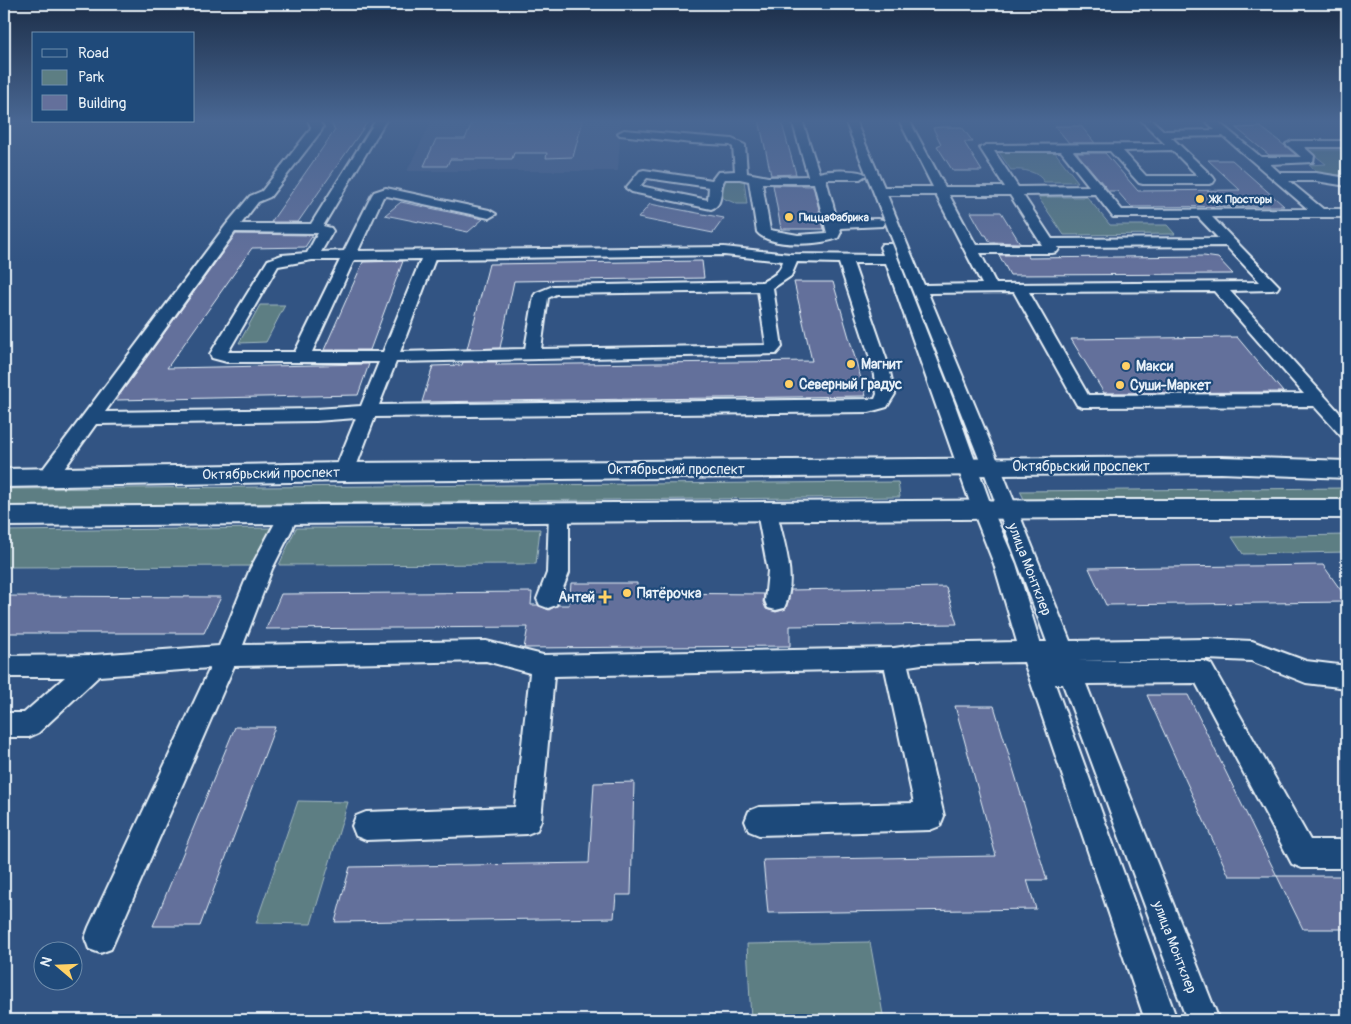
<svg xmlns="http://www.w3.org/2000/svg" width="1351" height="1024" viewBox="0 0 1351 1024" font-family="Pangolin,sans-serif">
<rect width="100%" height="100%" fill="#325483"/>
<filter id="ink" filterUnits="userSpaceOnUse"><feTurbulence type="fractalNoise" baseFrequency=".02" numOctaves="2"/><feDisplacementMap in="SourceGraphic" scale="10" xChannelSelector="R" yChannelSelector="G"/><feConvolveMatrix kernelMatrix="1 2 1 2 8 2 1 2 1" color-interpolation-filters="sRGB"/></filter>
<g filter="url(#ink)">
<!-- built -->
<path fill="#445f8c" d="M432,120H621L618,171H407Z"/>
<!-- green -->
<path fill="#5d7e83" stroke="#a2b8be" d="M1308,150H1347V175H1322L1309,165L1326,164Z
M998,151H1054L1078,182H1044C1038,171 1023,169 1011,170Z
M726,179H744L747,204H737L723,198L722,183Z
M1038,197H1087L1110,225H1167L1175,234L1064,235Z
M260,305H285L266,342L239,343Z
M898,482L900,497L4,506V489Z
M1347,488V500L1026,503L1020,491Z
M273,528L257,566L4,567V531Z
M296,528L540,529L536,564L279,565Z
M1347,535V552L1243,554L1232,537Z
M298,801L348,802L311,924L256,923Z
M870,942L884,1020H751L747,944Z"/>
<!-- building -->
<path fill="#64709b" stroke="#e8f1f8" d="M329,120H369L298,222H271L335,130Z
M473,120H583L573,157L546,158L547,153H514L512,159H450L447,166H424L436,139H465Z
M759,120H781L796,174L771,175Z
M1055,126H1081L1095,143H1069Z
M940,127H962L973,142H964L982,171H953L937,146L941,144L933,128Z
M1261,127L1294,153L1296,155H1269L1236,128Z
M1077,153H1105L1138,191L1240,190L1208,160H1232L1284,206L1131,207L1117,191H1109Z
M773,185L813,186L824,229H781Z
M401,202L483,219L468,232L385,215Z
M650,204L724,218L713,233L638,218Z
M971,212H1001L1020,243L990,242L986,235H984Z
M236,234L313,235L305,247L252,248L167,368L369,364L358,395L116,400Z
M999,255H1027L1029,258L1204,256L1218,258L1233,274L1010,275Z
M403,261L370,350H324L363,262Z
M702,261L704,278L514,281L500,348L467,349L489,264Z
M794,282H833L866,396L422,402L433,366L462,365L463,362H497L496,365L812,361Z
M1237,337L1283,392L1104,393L1071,339Z
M1323,565L1347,599V602L1106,605L1089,568Z
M571,583H637V593L764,594L763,602L766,609L776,612L786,609L791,590L946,587L957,624L790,626V646L524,648L528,627L266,629L281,594L532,592L531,605H538L549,610L558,605H569Z
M4,596L221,597L204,633H4Z
M1147,695H1188L1277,876H1229Z
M955,706H994L1047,880H1027L1036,909L768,913L763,860L996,856Z
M235,727H275L200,926H153Z
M634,782L631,895H616L614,918L335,922L350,867L589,863L594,783Z
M1277,876H1347V929H1303Z"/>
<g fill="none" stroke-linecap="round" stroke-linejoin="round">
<defs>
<path id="minor" d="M308,120H318L323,127L321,131L270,197L258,202L241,224H311L376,120H386L323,226L331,228L333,231L321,252L344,251L372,195L374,192L386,188L489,210L496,214L489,218L387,196L383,197L358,251L724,247L790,254L883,255L880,247L882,244H892L954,402L993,511L1016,564L1040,642H1047L982,466L845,120H855L884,187H933L899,120H909L945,187H1005L980,148L986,145L1165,144L1141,120H1152L1164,131L1215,130L1205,120H1216L1261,157H1301L1286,144L1292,141H1347V147H1304L1314,156L1313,162L1270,164L1280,173H1316L1347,178V186L1316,181H1289L1323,209H1347V217H1212L1279,286L1277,289L1272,290L1230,291L1347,421V438L1341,436L1314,406L1083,407L1077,405L1014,292L928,293L1000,466L1070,641L1207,639L1252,641L1306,661L1347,666V688L1306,683L1251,661L1207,659L1078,661H1203L1211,664L1310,840H1347V868H1302L1292,864L1196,683L1086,684L1219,1020H1187L1063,684H1055L1177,1020H1145L1024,662L922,664L908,666L944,816L940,826L930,830L759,835L749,831L745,821L749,811L759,807L914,803L885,669L554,676L541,820L537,830L527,834L366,840L356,836L352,826L356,816L366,812L515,807L530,673L486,661L234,666L111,949L100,953L89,949L85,938L89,927L210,668L99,676L38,733L29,737H4V713H24L65,677H4V656L94,655L219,646L250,569L282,510L289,507L296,510L299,515L272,569L243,645L486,641L543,655L894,648L922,644L1017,642L994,564L973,511L886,263H853L888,364L895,394L887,407L869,412L375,417L354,472L351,477L344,479L337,477L334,472L356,418L316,421L96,424L54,483L47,485L40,483L37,478L40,473L226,225L250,196L262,191L310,130L311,127ZM1223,136L1308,209L1122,210L1073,151H1110L1139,183L1143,184H1209L1213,183L1215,180L1213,177L1171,137ZM1172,150L1198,176H1146L1123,151ZM994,151H1061L1089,186L1018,187ZM1095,194L1113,217H1198L1218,238L1052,239L1023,195ZM887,195H936L982,284L924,285ZM949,195H1010L1042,245H976ZM235,232L318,233L307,253L282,255L268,260L210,354L212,358L227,362H379L361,406L316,409L105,412ZM1226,246L1260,282L996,284L980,253H1052L1057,252L1059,249L1058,247ZM724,255L783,261C780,273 772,277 762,282L553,286L536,293L534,296L525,349L400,352L435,259ZM421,259L383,352H312L354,260ZM312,260H340L295,352H228L278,266ZM797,262L839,263L872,364L877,394L875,399L379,405L396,362L776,354L782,347L773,288L791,276ZM758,291L766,345L541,349L548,298L556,294ZM1214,291L1304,394L1088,395L1029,292Z
M792,120H802L819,173C828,170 860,169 866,175L860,179H826L837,220L878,219L883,220L885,223L883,226L840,228L841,232L838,238C821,245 770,248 757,232L749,181L740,179H725C718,188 725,205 711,209L632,192L626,188L640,171L644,170L712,180L718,172L735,171L733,147L730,145L692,143L620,135L618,133L624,130L732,139L745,145L747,173L768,177L808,176ZM647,178L709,187L708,200L640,186ZM762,183H814L827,233L798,235L770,230Z
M767,504L774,507L777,512C783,541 798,579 784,608L776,610L768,608L765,601L768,571L757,512L760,507Z
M559,505L566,508L569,513V573L556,605L548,608L540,605L537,599L547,573L549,513L552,508Z"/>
<path id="major" d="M1221,457L1347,461V478L1221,473L344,481L4,487V469L344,463Z
M1081,500H1347V518H1081L4,526V507Z"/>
</defs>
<!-- minor casing -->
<use href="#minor" stroke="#e8f1f8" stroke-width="4"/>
<!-- major casing -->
<use href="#major" stroke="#e8f1f8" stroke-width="4"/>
<!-- minor -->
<use href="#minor" fill="#1f4a7a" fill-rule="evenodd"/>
<!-- major -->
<use href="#major" fill="#1f4a7a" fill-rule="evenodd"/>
</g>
</g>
<!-- sky -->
<linearGradient id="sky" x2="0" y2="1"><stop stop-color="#1c2e48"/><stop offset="0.46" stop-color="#496793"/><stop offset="1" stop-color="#496793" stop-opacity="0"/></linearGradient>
<rect width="1351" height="263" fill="url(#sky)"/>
<!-- markers -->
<g fill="#ffd166" stroke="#1f4a7a" stroke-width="2">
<circle cx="1200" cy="199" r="5"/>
<circle cx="789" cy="217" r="5"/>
<circle cx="851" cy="364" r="5"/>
<circle cx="1126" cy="366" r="5"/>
<circle cx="789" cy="384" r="5"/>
<circle cx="1120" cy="385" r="5"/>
<circle cx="627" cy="593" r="5"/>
<path d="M602.5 589.5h5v5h5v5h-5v5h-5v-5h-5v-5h5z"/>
</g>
<g text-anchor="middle" stroke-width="4.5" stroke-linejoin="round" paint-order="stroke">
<!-- far-poi labels -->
<g font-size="11" font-weight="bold" fill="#e8f1f8" stroke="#1f4a7a" text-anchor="start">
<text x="1210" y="203">ЖК Просторы</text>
<text x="799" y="221">ПиццаФабрика</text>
</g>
<!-- poi labels -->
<g font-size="14" font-weight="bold" fill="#e8f1f8" stroke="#1f4a7a" text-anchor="start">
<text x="861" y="369">Магнит</text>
<text x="1136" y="371">Макси</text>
<text x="799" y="389">Северный Градус</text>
<text x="1130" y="390">Суши-Маркет</text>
<text x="637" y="598">Пятёрочка</text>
<text x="595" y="602" text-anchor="end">Антей</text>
</g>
<!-- street labels -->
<g font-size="14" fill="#e8f1f8" stroke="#1f4a7a">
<text x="1081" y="471">Октябрьский проспект</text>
<text x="676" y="474">Октябрьский проспект</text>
<text transform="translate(271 473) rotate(-1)" y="5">Октябрьский проспект</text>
<text transform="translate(1030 569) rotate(69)" y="5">улица Монтклер</text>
<text transform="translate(1175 947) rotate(69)" y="5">улица Монтклер</text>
</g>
</g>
<!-- margin -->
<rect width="1351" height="1024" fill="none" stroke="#1f4a7a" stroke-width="20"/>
<rect x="10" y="10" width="1331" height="1004" fill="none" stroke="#e8f1f8" stroke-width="2" filter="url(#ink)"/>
<!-- legend -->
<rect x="32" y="32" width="162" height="90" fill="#1f4a7a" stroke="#6f8dac"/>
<rect x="42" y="49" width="25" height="8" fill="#1f4a7a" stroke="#6f8dac"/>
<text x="78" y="58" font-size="15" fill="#e8f1f8">Road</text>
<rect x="42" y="70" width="25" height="15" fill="#5d7e83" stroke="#6f8dac"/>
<text x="78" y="82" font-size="15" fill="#e8f1f8">Park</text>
<rect x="42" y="95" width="25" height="15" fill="#64709b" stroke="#6f8dac"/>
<text x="78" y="108" font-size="15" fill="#e8f1f8">Building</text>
<!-- north arrow -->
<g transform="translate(58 966) rotate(289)"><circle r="24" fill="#1f4a7a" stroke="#6f8dac"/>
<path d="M0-4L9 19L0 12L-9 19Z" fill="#ffd166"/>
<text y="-8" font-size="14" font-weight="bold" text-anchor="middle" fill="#e8f1f8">N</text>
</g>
</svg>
